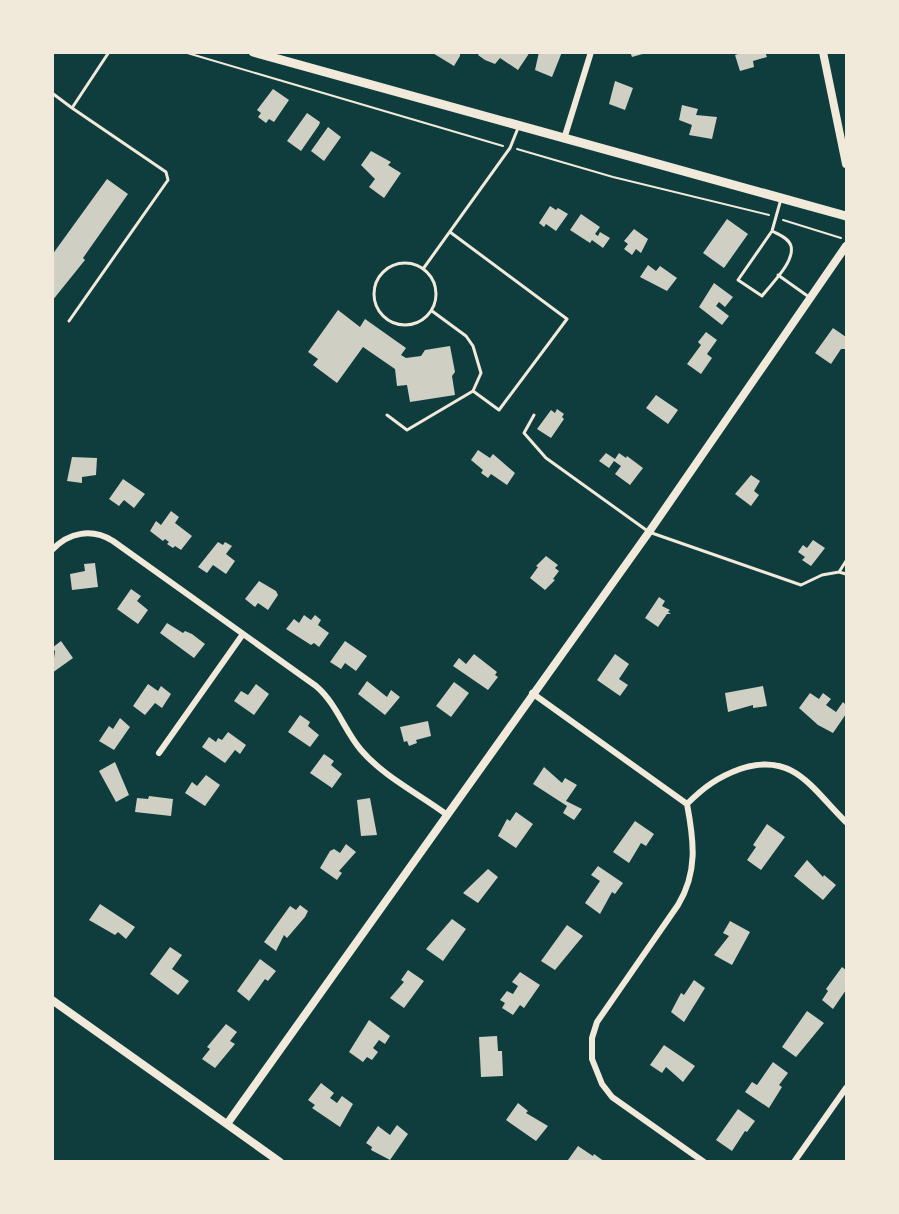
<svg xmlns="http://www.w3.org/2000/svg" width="899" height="1214" viewBox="0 0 899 1214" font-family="'IBM Plex Serif',serif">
<rect width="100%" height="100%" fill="#0f3d3e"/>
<!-- building -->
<path fill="#cfcfc3" d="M431,52H460V56L454,66Z
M480,52L524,54L530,52L518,70L500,58L495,64L485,60L478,55Z
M539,52H562L552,77L535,70Z
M630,52H646V53L632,57Z
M744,52H765L767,57L753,61L754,67L740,71L735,55Z
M615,81L633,88L625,110L609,104Z
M273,89L289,100L274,122L269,119L266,123L258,117L261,113L257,110Z
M682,105L698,109L696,115L717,117L712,139L689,135L692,125L679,120Z
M307,113L320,122L319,125L301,151L287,141Z
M328,127L341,137L324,161L311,151Z
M371,151L391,162L388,165L401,173L384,198L369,187L375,179L361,165Z
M107,179L128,194L83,258L85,260L52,301V255Z
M550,206L556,210L558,208L568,214L556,231L546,224L544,227L539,223Z
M581,214L600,227L595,234L598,236L600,232L610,238L603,248L592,240L590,243L570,230Z
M727,219L748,234L724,268L703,253Z
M634,229L648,239L641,253L636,249L632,255L624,249L628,244L624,241Z
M648,265L656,271L660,266L677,278L667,291L640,277Z
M714,283L733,297L725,307L719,302L716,306L729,316L722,325L699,307Z
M338,310L360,327L365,319L406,348L401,355L406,358L421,356L425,350L450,346L455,372L452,376L455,395L410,402L407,385L397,386L395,369L363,347L337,383L313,365L318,359L308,352Z
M833,328L846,337V349H841L831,364L815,353Z
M706,332L717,340L707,354L712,358L701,374L687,364L701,345L698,342Z
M656,395L678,410L668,424L646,408Z
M557,409L564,414L562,417L564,419L551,438L537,429L551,410L555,413Z
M478,450L490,458L493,454L515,473L507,485L491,474L488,478L481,473L483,470L471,460Z
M606,453L615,459L619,453L626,458L627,456L643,468L630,485L615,474L621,466L614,461L609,468L599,461Z
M72,457L97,458L96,475L82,477V483L67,481Z
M751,475L760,481L754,491L759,495L751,506L735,494Z
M123,479L145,494L134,508L124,500L119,506L109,499Z
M171,511L179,517L175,523L192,536L181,550L175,546L173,548L167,544L169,542L165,539L163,541L150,531L156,521L161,525Z
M813,540L825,548L811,566L802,560L805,557L798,552L803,545L807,548Z
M218,542L223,545L225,542L232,546L226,554L235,561L226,574L213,565L207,573L198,567Z
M546,556L558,565L555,568L559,571L553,579L555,580L545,590L530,578L538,567L536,566Z
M95,563L98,587L72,590L70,574L85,571L84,564Z
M259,581L276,591L278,595L268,610L258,603L255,607L245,599Z
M131,589L141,596L137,601L148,610L138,624L117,609Z
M659,597L665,601L662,606L670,610L668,612L671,614H667L658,627L645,618Z
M304,615L311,620L315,615L321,620L318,625L329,633L319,647L314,643L311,645L286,629L294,619L299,623Z
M167,623L183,633L185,631L192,634L205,644L194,658L160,633Z
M61,641L73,658L52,673L55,651L52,648Z
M345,641L367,656L356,671L345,663L341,669L330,662Z
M474,654L497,672L495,675L498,677L488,690L453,666L459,658L466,664Z
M615,654L629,664L619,679L628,685L620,696L597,680Z
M367,681L387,697L391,690L400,697L385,715L358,694Z
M454,682L469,693L451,717L436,706Z
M148,684L158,691L161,686L171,694L162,708L155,703L145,715L133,706Z
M256,684L269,694L254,715L234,701L241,691L248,695Z
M763,686L767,706L753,708V705L728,712L725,693Z
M810,693L819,699L823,693L831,699L826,705L836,712L843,702L846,705V714L833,733L818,725L799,708Z
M300,715L310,722L308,726L319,735L310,747L288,732Z
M120,718L130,727L114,750L99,741L109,726L113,729Z
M428,721L431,736L416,740L417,743L409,746L407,741L404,742L400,727Z
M228,732L246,745L240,754L235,750L225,763L202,747L209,737L216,742L218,738L222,740Z
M324,754L334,761L331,765L342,774L332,788L310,773Z
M115,762L129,795L116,802L99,771Z
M544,767L562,783L565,778L577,785L566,801L582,809L574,820L563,813L567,806L533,784Z
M206,775L220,785L205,806L185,793L192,782L197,786Z
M149,796L173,799L171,816L135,812L137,798L148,799Z
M370,798L377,835L361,836L357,800Z
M516,812L533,824L516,848L498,836L507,819L510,821Z
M635,821L654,834L646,846L641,843L629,863L613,852Z
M767,824L785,837L761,870L747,860L756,847L753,845Z
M346,844L356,852L339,871L342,873L337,880L320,868L330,851L334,849L340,853Z
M807,860L823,877L824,875L836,885L823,900L794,876Z
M598,866L623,883L615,894L612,892L600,914L585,903L600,881L591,875Z
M488,869L498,877L478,903L463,893Z
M100,904L135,927L126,939L118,932L115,935L89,920Z
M300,905L308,911L305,917L287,938L284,935L276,951L264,942L290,906L296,910Z
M452,919L466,929L443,961L426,949Z
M730,921L750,932L732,965L714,955L729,936L723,933Z
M567,925L583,936L555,970L541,961Z
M170,947L182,955L172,969L189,981L178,995L150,974Z
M260,959L276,971L268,981L265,979L249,1001L237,991Z
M842,967L846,970V990L833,1009L822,1000L828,991L826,989Z
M408,970L424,981L404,1008L390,998L404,982L401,980Z
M520,972L540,985L524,1008L520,1005L513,1015L502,1008L505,1003L500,1000L507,991L513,994L518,986L512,982Z
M694,980L705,988L684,1022L671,1012L681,993L684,995Z
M807,1011L824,1023L796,1057L782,1047Z
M369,1020L390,1036L385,1044L379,1040L373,1048L378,1052L372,1060L367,1057L363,1062L349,1052Z
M226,1024L237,1032L230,1041L235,1044L215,1068L202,1059L210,1049L207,1047Z
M497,1036L498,1051H502L503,1076L481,1077L479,1037Z
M664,1045L695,1066L683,1082L666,1067L662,1073L650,1065Z
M773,1062L788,1073L779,1085L782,1087L769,1108L745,1092L752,1082L757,1085Z
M321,1083L334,1093L330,1098L337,1103L342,1096L353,1104L340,1127L312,1108L315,1105L308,1100Z
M518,1103L528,1111L526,1113L548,1126L536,1141L506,1120Z
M738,1109L755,1121L747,1132L745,1131L732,1151L716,1140Z
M397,1125L408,1134L390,1160L371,1150L372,1147L366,1143L378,1126L390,1135Z
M578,1146L593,1156L594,1154L605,1162H571L568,1160Z"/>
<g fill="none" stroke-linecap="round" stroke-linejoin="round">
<!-- path -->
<path stroke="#f1e9da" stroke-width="2" d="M184,52L503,146
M517,149L613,177L769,215
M783,220L841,238"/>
<!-- service -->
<path stroke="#f1e9da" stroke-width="3" d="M52,93L72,108L109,52
M772,231C778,234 789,238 791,246C795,262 771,284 762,296L738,280L772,231L781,199
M374 294a31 31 0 1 1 62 0a31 31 0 1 1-62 0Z
M423,269L510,148L518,128
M778,275L809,297
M432,311L466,336L473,346L481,373L473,391L499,410L567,319L450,232
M69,321L168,180L166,172L72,108
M387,415L407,430L473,391
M534,415L524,433L546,458L649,532L801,585L822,575L839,572L846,561
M839,572L846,574"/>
<!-- minor -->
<path stroke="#f1e9da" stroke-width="6" d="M564,139L591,52
M52,550C69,532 92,528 113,541L316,686C337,704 344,730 361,750C383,776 419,794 446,814
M532,693L687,804C694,841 698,872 678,905L597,1022L592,1038V1059L602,1084L612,1097L704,1162
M159,753L243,634
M687,804C704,787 718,777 740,769C794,751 812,789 846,822
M794,1162L846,1088"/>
<!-- tertiary -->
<path stroke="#f1e9da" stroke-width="8" d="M52,1000L280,1162
M227,1124L649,532L846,246"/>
<!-- secondary -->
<path stroke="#f1e9da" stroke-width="8" d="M823,52L846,164"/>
<!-- primary -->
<path stroke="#f1e9da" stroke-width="9" d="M253,52L846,216"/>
</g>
<!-- border -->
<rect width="899" height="1214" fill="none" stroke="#f1e9da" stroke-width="108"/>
</svg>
